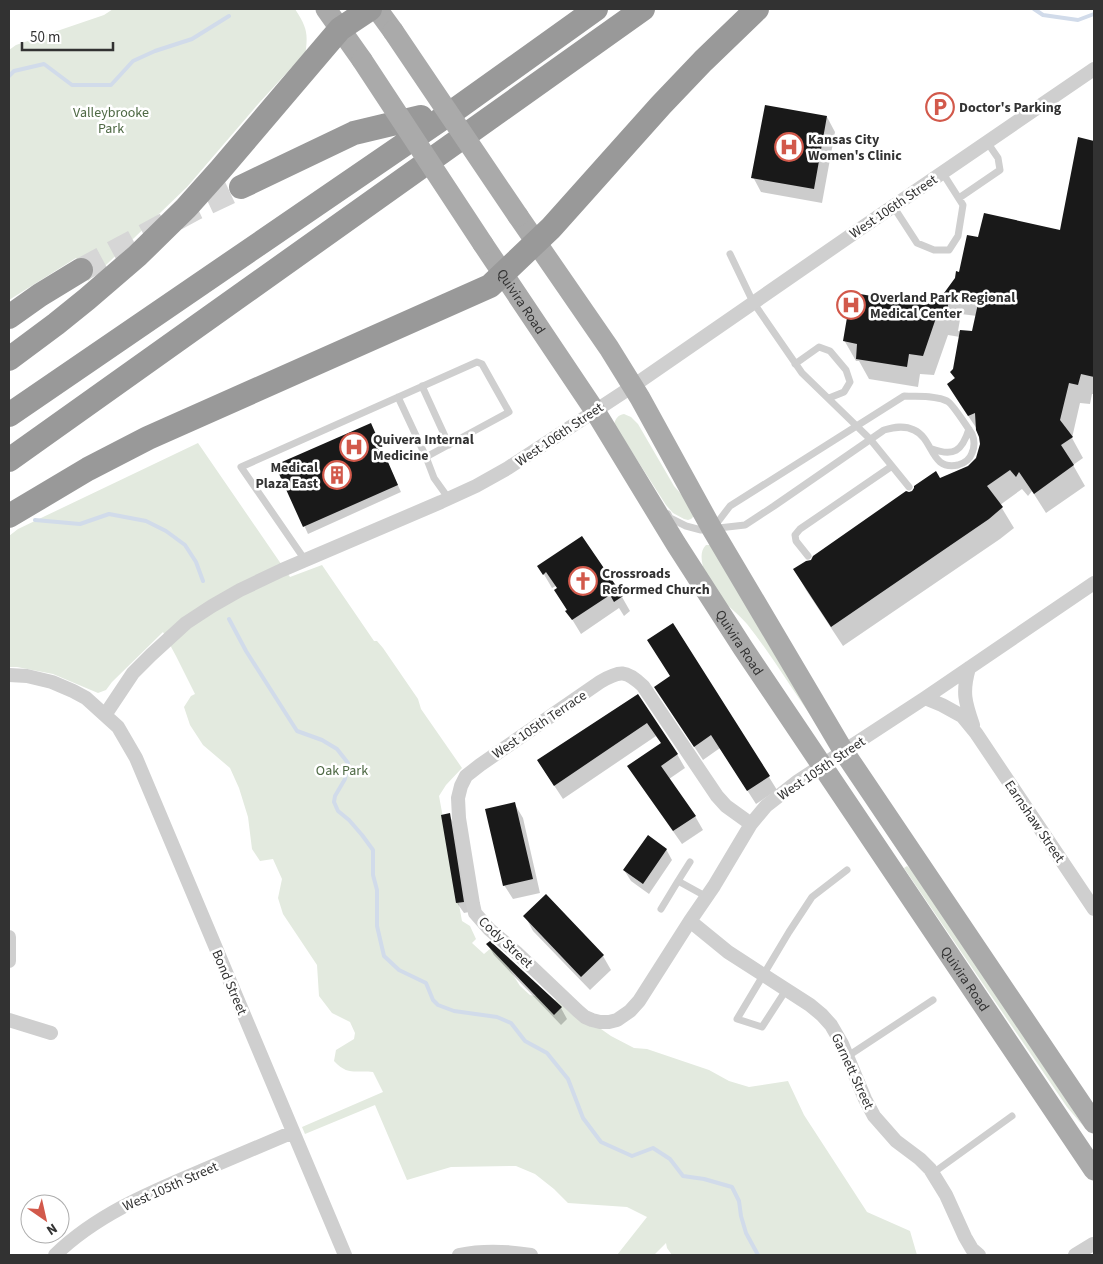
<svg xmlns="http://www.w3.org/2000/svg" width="1103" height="1264" viewBox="0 0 1103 1264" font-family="'Source Sans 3',sans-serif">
<rect width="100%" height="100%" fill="#fff"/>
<!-- green -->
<path fill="#e3eadf" d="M113,9H295C308,29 308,34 305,57L292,67L259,103L187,187L107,264L88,281L76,258L9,300V50L16,45L104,15Z
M624,414L631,417L638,424L674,486L687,501L694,516L691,519L688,520L684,519L673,513L666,505L614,424C616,418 618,415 624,414Z
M198,443L290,577L322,565L374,641H377L383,648L418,699L421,709L462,768L446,785L439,796L462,921L470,926L476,939L472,943L484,954L491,948L500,949L510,970L520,986L530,995L561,1001L611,1036L634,1048L647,1049L709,1070L729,1081L749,1087L788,1081L804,1115L867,1212L910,1231L917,1255H672L667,1248L666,1243L654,1255H617L647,1217L627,1207L568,1203L554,1189L535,1174L516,1166L451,1167L407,1180L375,1105L305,1134L302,1127L383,1092L373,1072C355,1070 348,1076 334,1061L336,1050L354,1039L355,1033L350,1022L332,1013L319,996L317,965L283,914L278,898L282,879L273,859L260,861L252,849L248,817L239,788L230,768L203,745L190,725L184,707L191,696L195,694L176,656L163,632L112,682L106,690L98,693L53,674L17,667H9V536L18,529Z
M706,545H710L813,719C791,688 771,654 747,624C737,612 723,603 714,590C707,580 695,555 706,545Z
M907,866L916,874L1084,1127L1067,1107L904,868Z"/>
<!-- shadow -->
<path fill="#0003" fill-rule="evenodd" d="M827,117L835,132L822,203L761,192L753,177Z
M1079,139L1094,142V394H1092L1090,404L1080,403L1072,438L1083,458L1073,465L1085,486L1046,513L1032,491L1028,496L1022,489L1000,505L1014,528L1000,539L843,646L806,590L795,570L812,562L909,494L940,479L963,470L974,463L979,453L981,441L977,429L960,404L948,384L955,379L951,373L954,369L960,337L948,335L934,375L920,374L918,387L869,379L859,361H856L844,340L924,306L940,301L960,273L979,239L1061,232ZM961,314L977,316L973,333L958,331Z
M374,432L401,492L308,534L277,466Z
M581,537L622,597L630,611L624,616L619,608L581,634L567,611L558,589L556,586L552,588L539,566Z
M671,677L769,777L777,790L756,804L720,748L703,760L664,701Z
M638,696L677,754L685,768L669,779L695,816L703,830L682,844L637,780L662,744L656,736L563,799L538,761Z
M514,803L523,818L540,893L513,899L504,885Z
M449,815L455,825L469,912L464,913L457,903Z
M666,849L672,860L649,894L631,881L624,870Z
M525,916L603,956L611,970L590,990L533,931Z
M488,945L561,1008L567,1019L561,1025L494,955Z"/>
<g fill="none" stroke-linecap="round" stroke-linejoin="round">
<!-- stream -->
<path stroke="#d1dbea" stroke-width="4" d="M1034,9L1043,15L1078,20L1094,14
M9,76L14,71L44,64L72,85H111L133,61L155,51L192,39L229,16
M35,520L80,524L109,514L146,521L166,531L185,545L196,562L203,581
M229,619L246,651L297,731L322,740L337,749L348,763L345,779L335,796L334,802L338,811L349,820L362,835L373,850V875L377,890V926L384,956L399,970L426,983L433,1000L438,1005L454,1011L497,1017L511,1023L525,1041L547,1053L568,1079L583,1118L601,1142L632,1156L653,1148L670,1159L683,1176L704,1179L732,1187L739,1201L741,1216L746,1233L758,1255"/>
</g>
<!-- building -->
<path fill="#191919" d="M765,105L827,116L814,189L751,178Z
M1078,137L1094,141V377L1081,374L1078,385L1069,383L1060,420L1073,437L1061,445L1074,465L1034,494L1019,472L1016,477L1010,470L987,486L1003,507L989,519L831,627L793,569L806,561L811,560L813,556L906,491L909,492L912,491L914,488V486L936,471L940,478L968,466L976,458L980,444L979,437L976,430L975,413L968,416L947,384L955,378L950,372L953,369L960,330L972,331L979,299L950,294L946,317L937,315L923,356L909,354L907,367L856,359L857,344L843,341L850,300L860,294L924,305L939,300L955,278L956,271L959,272L967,235L978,237L984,213L1060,230Z
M371,423L398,485L303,527L275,465Z
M582,536L623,596L614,602L610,595L572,620L565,611L567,610L554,590L557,588L546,572L543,575L537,566Z
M673,623L770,776L747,791L711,735L694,747L654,687L670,676L647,640Z
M638,694L678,754L661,766L696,816L673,831L627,766L661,743L647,723L554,786L537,760Z
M515,802L533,879L503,886L485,809Z
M450,813L464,902L456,903L441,815Z
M648,835L667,849L643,884L623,870Z
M546,894L604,955L581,977L523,916Z
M490,941L511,960L562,1007L554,1015L486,944Z"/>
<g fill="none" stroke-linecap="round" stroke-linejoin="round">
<!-- highway-tunnel -->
<path stroke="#d6d6d6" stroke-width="24" stroke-dasharray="24 12" stroke-linecap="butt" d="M81,270L194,209L241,187"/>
<!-- lane -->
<path stroke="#cfcfcf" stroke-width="7" d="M959,198L1000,170L998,158L987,142
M893,206L917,243L934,250H949L958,236L963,205L942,172
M730,254L753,302L802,373L870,439L909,487
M795,364L819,347L830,351L846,370L850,382L844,392L829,398
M422,386L449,445
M398,397L426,457
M932,449C954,457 962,451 969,429
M668,514L670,518L686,526L701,530L745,525L774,506L884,430C894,427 904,425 914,430C934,439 930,471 958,465C965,463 970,459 972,453C975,446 975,441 972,434C968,428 952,403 947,401C935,395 917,397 904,396L730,506L714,527
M808,556L796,541L795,535L800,529L892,466
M305,560L241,467L477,362L482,364L509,412L426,457L434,478L449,499
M690,862L678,881L707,897
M661,909L678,881
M786,990L762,1027L737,1019L789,932L812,897L847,870
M848,1056L933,1000
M933,1173L1012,1116"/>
<!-- street -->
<path stroke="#cfcfcf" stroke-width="14" d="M969,668C962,692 965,702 973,725
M9,675L27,676L52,682L73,691L86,698L118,727L136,758L345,1255
M925,698L942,705L962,716L976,733L1094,909
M105,715L133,673L151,655L186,623L212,606L240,590L282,570L441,502L476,486L508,468L633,386L860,229L1094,69
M751,824L726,806L717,796L643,686C626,670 620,670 600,682L480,765L466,776L461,786L458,798L459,818L473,904L475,913L489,929L517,953L578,1011L585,1017L592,1020L600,1022H609L617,1020L630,1011L639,1001L690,921L714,886L751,824L766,806L798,781L925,698L1094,583
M690,921L728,952L810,1005L822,1015L831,1025L842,1044L865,1099L874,1116L896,1141L920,1159L930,1169L946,1195L965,1237L972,1249L979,1255
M9,937V961
M9,1020L51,1033
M55,1255C96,1215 149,1193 201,1171C232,1158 262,1145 293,1132
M459,1255C483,1250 507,1251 531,1255
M1075,1255L1093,1244"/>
<!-- primary -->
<g stroke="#aaa" stroke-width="21">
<path d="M326,9L362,60"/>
<path d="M377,9L393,31"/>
<path d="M518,216L609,348L640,398L712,529L844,752L1094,1123"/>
<path id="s1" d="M483,244L595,411L676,544L743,648L1094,1170"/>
</g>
<!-- highway -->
<path stroke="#999" stroke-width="24" d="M241,187L354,133L421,117
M9,317L40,295L81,270
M9,359L56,324L87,299L137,256L186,208L220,170L340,29L370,9
M9,415L459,107L596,9
M9,460L643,9
M9,516L88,469L148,438L490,286L551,228L661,105L703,61L757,9"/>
<!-- primary-bridge -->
<path stroke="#aaa" stroke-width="21" d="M393,31L518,216
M362,60L483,244"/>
</g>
<!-- icons -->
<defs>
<symbol id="parking-ring" viewBox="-11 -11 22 22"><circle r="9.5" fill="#fff" stroke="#d2594b" stroke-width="1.5"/><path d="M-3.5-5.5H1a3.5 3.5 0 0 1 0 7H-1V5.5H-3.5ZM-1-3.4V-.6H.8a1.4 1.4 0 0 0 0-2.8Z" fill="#d2594b"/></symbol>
<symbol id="hospital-ring" viewBox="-11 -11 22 22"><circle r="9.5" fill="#fff" stroke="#d2594b" stroke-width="1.5"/><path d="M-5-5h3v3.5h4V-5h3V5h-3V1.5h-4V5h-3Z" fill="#d2594b"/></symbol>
<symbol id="building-ring" viewBox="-11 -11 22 22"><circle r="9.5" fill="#fff" stroke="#d2594b" stroke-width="1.5"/><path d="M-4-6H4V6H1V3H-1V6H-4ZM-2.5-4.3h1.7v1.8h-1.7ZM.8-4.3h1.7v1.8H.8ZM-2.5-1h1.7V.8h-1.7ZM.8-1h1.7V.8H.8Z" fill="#d2594b"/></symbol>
<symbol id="church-ring" viewBox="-11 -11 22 22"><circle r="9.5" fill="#fff" stroke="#d2594b" stroke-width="1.5"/><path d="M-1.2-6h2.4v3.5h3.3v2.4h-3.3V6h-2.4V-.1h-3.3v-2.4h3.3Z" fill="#d2594b"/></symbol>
</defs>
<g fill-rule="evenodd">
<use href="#parking-ring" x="924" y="91" width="32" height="32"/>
<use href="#hospital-ring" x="773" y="131" width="32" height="32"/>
<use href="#hospital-ring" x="835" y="289" width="32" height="32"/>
<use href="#hospital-ring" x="338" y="431" width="32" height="32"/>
<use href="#building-ring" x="321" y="459" width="32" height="32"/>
<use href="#church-ring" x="567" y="565" width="32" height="32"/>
</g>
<g text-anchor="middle" stroke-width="5" stroke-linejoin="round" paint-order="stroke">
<!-- poi labels -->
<g font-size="14" font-weight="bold" fill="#323232" stroke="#fff" text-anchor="start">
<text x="959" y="112">Doctor's Parking</text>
<text x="808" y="144">Kansas City<tspan x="808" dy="16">Women's Clinic</tspan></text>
<text x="870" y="302">Overland Park Regional<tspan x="870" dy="16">Medical Center</tspan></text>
<text x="373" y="444">Quivera Internal<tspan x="373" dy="16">Medicine</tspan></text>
<text x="318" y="472" text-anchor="end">Medical<tspan x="318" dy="16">Plaza East</tspan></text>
<text x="602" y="578">Crossroads<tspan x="602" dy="16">Reformed Church</tspan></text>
</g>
<!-- park labels -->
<g font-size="14" fill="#4e6944" stroke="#fff">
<text x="111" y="117">Valleybrooke<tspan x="111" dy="16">Park</tspan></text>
<text x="342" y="775">Oak Park</text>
</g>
<!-- street labels -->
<g font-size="14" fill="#323232" stroke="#fff">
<text transform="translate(893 206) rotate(-34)" y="5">West 106th Street</text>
<text dy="5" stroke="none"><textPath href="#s1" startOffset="69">Quivira Road</textPath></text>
<text transform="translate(559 434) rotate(-34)" y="5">West 106th Street</text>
<text dy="5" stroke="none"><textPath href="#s1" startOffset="474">Quivira Road</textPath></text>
<text transform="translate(539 724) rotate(-34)" y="5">West 105th Terrace</text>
<text transform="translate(821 768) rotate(-34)" y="5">West 105th Street</text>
<text transform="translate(1035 821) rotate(56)" y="5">Earnshaw Street</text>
<text transform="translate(506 942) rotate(43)" y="5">Cody Street</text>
<text dy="5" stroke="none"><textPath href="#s1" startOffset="879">Quivira Road</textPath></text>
<text transform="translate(230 982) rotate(67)" y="5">Bond Street</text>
<text transform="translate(853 1071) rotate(65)" y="5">Garnett Street</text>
<text transform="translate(170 1186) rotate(-24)" y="5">West 105th Street</text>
</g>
</g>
<!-- border -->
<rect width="1103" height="1264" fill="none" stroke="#323232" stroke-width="20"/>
<!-- north arrow -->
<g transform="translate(45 1219) rotate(146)"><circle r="24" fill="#ffffff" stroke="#adadad"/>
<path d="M0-4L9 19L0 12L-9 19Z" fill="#d2594b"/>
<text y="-8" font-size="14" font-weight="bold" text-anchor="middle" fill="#323232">N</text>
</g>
<!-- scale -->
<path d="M22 42v8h91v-8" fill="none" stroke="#323232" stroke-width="2.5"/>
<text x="30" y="42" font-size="15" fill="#323232" stroke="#ffffff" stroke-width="4" paint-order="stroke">50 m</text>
</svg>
